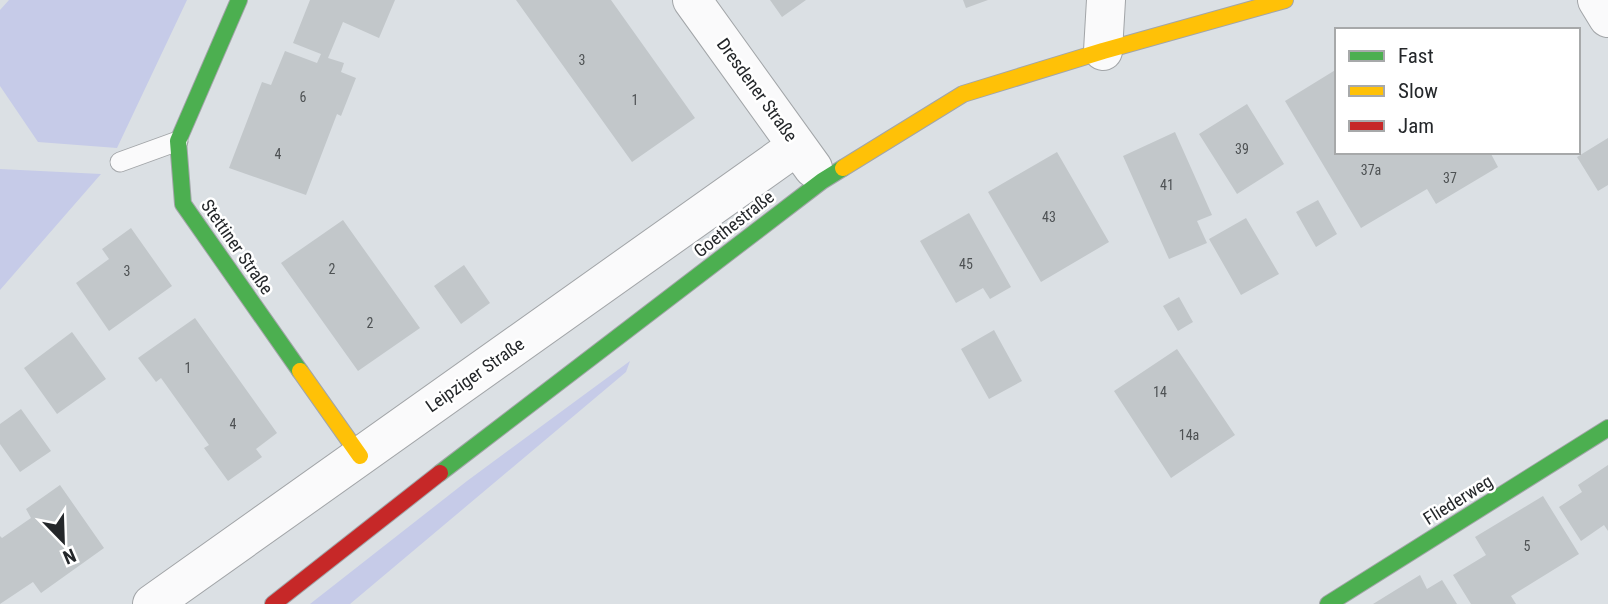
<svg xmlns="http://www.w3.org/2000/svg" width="1608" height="604" viewBox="0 0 1608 604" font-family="'Roboto Condensed',sans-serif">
<rect width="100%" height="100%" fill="#dbe0e4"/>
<!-- green -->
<path fill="#c6cbe8" d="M9,0H187L117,148L38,142L0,86V10Z
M0,169L101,174L0,290Z
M630,361L626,372L350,604H310L467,481Z"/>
<!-- building -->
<path fill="#c2c7ca" d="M310,0H395L379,38L343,22L328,58L344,63L341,72L356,78L341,116L337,114L306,195L229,168L262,82L271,85L285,51L317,63L321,54L293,43Z
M516,0H611L695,118L632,162Z
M770,0H806L782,17Z
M963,0H988L966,8Z
M1337,69V152H1490L1498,167L1436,204L1427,189L1361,228L1285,101Z
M1247,104L1284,164L1237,194L1199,134Z
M1175,132L1212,215L1197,221L1207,243L1169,259L1123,156Z
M1608,138V185L1598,191L1577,157Z
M1057,152L1109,242L1041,282L988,192Z
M1318,200L1337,234L1316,247L1296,212Z
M969,213L1011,287L990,299L983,288L956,303L920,241Z
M1246,218L1279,274L1241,295L1209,239Z
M343,220L420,328L358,371L281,263Z
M131,228L172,286L109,331L76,283L109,259L102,249Z
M464,265L490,303L461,324L434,286Z
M1179,297L1193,322L1178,331L1163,306Z
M195,318L277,433L256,449L262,457L228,481L204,448L209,445L161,378L156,382L138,358Z
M994,330L1022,381L989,399L961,349Z
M72,332L106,379L57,414L24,368Z
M1177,349L1235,435L1171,478L1114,391Z
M21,409L51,451L20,472L0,444V424Z
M1608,465V531L1604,525L1581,541L1559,507L1582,492L1578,485Z
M60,485L104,548L41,593L33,582L0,604V536L2,538L31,518L26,509Z
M1543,496L1579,554L1511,596L1516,604H1471L1453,575L1486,555L1475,537Z
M1420,575L1427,589L1442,580L1457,604H1373Z"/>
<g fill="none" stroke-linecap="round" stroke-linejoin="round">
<defs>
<path id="lane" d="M120,162L178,141"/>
<path id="street" d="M692,0L813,168
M1597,0L1608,18
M1103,51L1106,0
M152,604L797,146"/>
<path id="fast" d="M239,0L178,141L183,204L300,371
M440,473L822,181L843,168
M1328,604L1608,428"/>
<path id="slow" d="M843,168L963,94L1103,51L1285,0
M300,371L360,456"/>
<path id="jam" d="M273,604L440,473"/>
</defs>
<!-- lane casing -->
<use href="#lane" stroke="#a2a5a8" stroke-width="21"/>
<!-- street casing -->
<use href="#street" stroke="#a2a5a8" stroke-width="40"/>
<!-- fast casing -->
<use href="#fast" stroke="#a2a5a8" stroke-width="18"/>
<!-- slow casing -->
<use href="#slow" stroke="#a2a5a8" stroke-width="18"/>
<!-- jam casing -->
<use href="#jam" stroke="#a2a5a8" stroke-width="18"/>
<!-- lane -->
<use href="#lane" stroke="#fafafb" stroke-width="19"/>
<!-- street -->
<use href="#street" stroke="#fafafb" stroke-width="38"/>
<!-- fast -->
<use href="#fast" stroke="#4caf50" stroke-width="16"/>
<!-- slow -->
<use href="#slow" stroke="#ffc107" stroke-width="16"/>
<!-- jam -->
<use href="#jam" stroke="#c62828" stroke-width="16"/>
</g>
<g text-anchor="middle" stroke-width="5" stroke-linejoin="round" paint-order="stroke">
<!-- number labels -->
<g font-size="14" fill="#4e5254">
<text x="582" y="65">3</text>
<text x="303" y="102">6</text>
<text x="635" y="105">1</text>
<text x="1242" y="154">39</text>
<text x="278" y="159">4</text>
<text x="1371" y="175">37a</text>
<text x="1450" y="183">37</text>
<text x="1167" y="190">41</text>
<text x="1049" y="222">43</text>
<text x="966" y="269">45</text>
<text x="332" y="274">2</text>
<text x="127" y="276">3</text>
<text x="370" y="328">2</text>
<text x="188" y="373">1</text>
<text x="1160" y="397">14</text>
<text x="233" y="429">4</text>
<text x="1189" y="440">14a</text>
<text x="1527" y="551">5</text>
</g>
<!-- street labels -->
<g font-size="18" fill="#24272a" stroke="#fff">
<text transform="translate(757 90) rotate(54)" y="6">Dresdener Straße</text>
<text transform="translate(734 224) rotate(-38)" y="6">Goethestraße</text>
<text transform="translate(237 247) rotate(55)" y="6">Stettiner Straße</text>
<text transform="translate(475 375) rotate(-35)" y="6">Leipziger Straße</text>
<text transform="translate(1458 500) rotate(-32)" y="6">Fliederweg</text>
</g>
</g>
<!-- legend -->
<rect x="1335" y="28" width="245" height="126" fill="#ffffff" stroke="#a7a9aa" stroke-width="2"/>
<rect x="1349" y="51" width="35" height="10" fill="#4caf50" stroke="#a7a9aa" stroke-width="2"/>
<text x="1398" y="63" font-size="21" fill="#24272a">Fast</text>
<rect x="1349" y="86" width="35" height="10" fill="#ffc107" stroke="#a7a9aa" stroke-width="2"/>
<text x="1398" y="98" font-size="21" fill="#24272a">Slow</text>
<rect x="1349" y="121" width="35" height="10" fill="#c62828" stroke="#a7a9aa" stroke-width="2"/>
<text x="1398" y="133" font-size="21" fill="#24272a">Jam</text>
<!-- north arrow -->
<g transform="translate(63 541) rotate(157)" stroke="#ffffff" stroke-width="5" paint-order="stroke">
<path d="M0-5L12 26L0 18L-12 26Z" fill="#24272a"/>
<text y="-10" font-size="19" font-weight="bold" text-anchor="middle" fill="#24272a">N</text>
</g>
</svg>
